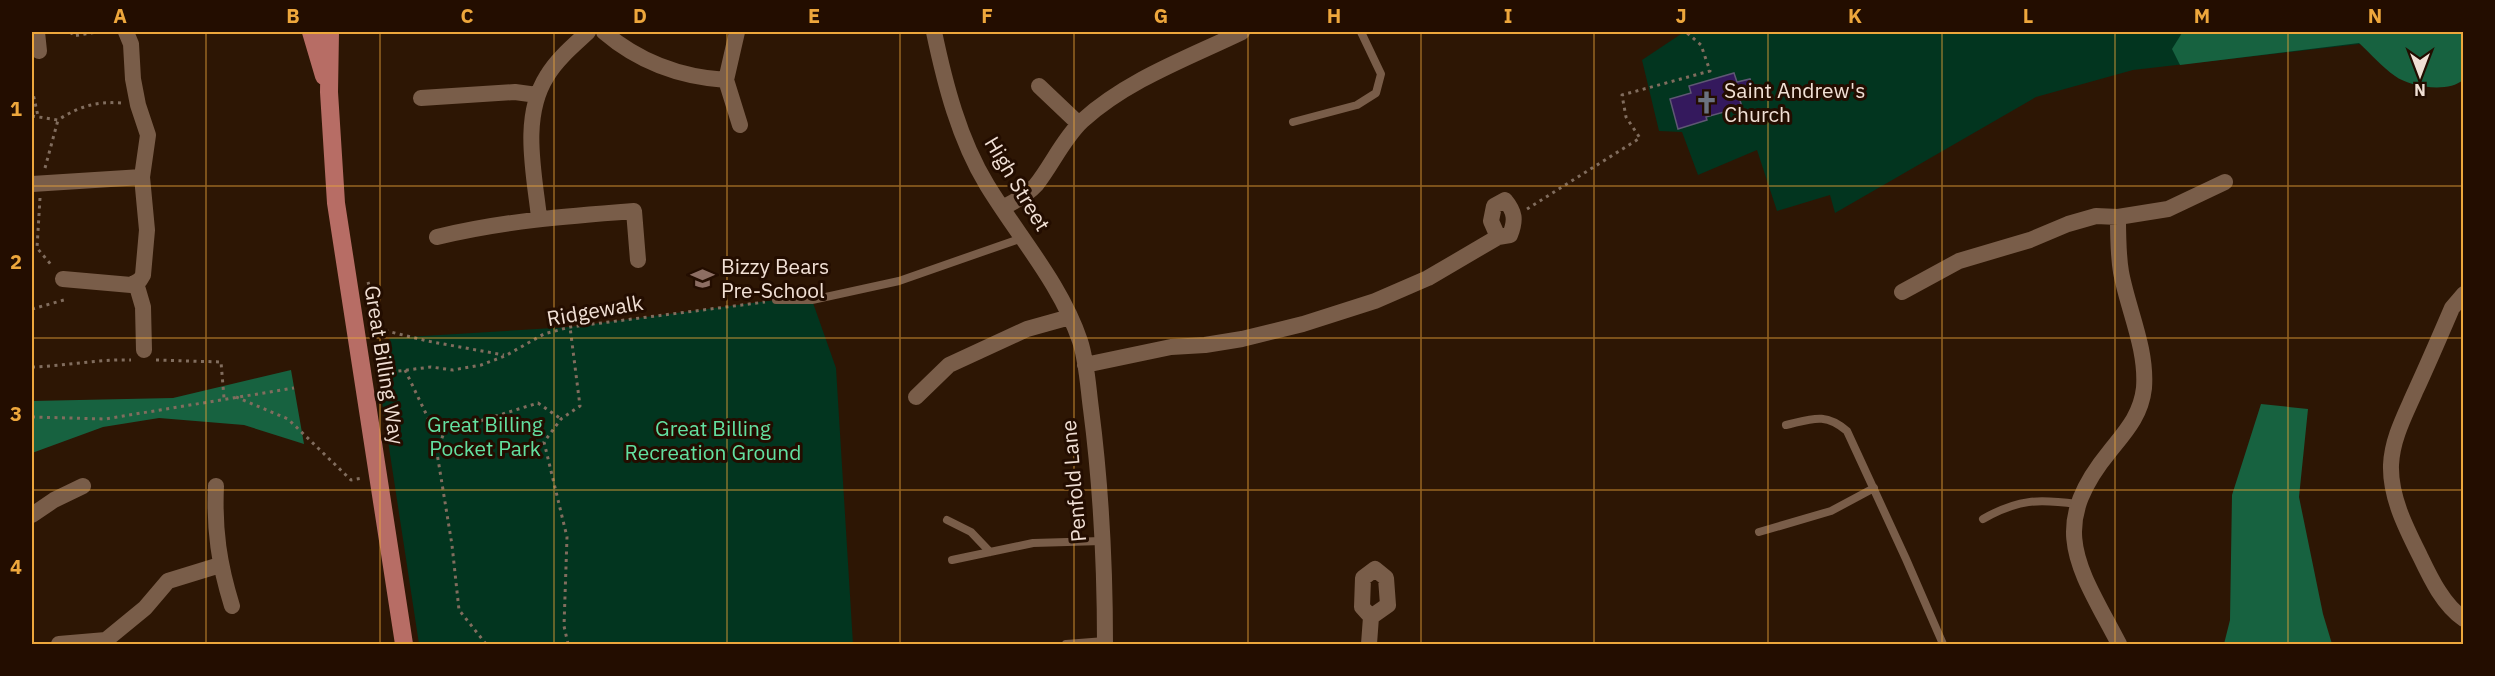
<svg xmlns="http://www.w3.org/2000/svg" width="2495" height="676" viewBox="0 0 2495 676" font-family="'IBM Plex Sans',sans-serif">
<rect width="100%" height="100%" fill="#2d1604"/>
<!-- green -->
<path fill="#02351f" d="M1684,32H2464L2133,70L2036,97L1835,213L1830,195L1777,211L1757,150L1698,175L1682,132L1659,131L1642,60Z
M776,300H812L836,368L853,644H419L377,369L390,338L570,327Z"/>
<!-- forest -->
<path fill="#176240" d="M2190,32H2463V80C2448,93 2410,87 2395,76C2382,67 2371,54 2359,43L2180,65L2172,49L2182,33Z
M291,370L304,444L244,425L159,418L103,427L32,453V401L173,398Z
M2261,404L2308,409L2299,497L2323,614L2332,644H2224L2230,620L2232,495Z"/>
<!-- building -->
<path fill="#34195d" stroke="#5f5774" stroke-width="1.5" d="M1734,73L1737,82L1750,79L1754,93L1739,97L1742,107L1706,117L1707,120L1678,129L1670,99L1691,93L1689,86Z"/>
<g fill="none" stroke-linecap="round" stroke-linejoin="round">
<!-- path -->
<path stroke="#816d5e" stroke-width="3" stroke-dasharray="3 4.5" stroke-linecap="butt" d="M71,32L73,36L97,32
M32,89L38,116
M32,116L58,120C78,107 96,101 121,103
M45,168L58,120
M40,198L37,248L53,267
M1527,209L1640,138L1626,117L1622,95L1710,71L1701,45L1686,32
M368,282L383,330L427,341L504,355
M32,309L64,300V297
M156,360L221,362L224,398
M32,367C65,366 98,359 131,360
M405,370L431,424L444,432
M391,372L431,367L453,370L481,365L505,356L544,334L570,327L765,302
M236,397L288,419L351,480L362,478
M32,417L105,419L294,388
M486,644L459,610L452,545L437,453L444,432L538,403L561,419
M568,644L564,626L567,537L544,442L561,419L580,406L570,327"/>
<!-- service -->
<path stroke="#795d49" stroke-width="8" d="M1293,122L1357,105L1376,93L1381,74L1361,32
M776,300H812L899,281L1022,238
M1786,425C1812,419 1825,412 1847,431L1906,559L1943,644
M1983,519C2018,499 2038,499 2077,504
M947,520L971,532L990,552
M1759,532L1831,511L1874,488
M952,560L1033,543L1102,541
M1066,644L1105,641"/>
<!-- minor -->
<path stroke="#795d49" stroke-width="16" d="M37,32L39,51
M604,32C639,62 680,77 726,80
M737,32L726,80L740,125
M934,32C945,84 959,139 987,185C1018,236 1061,284 1080,341C1087,362 1088,387 1091,409C1101,486 1105,566 1105,644
M1039,86L1079,124
M421,98L515,92L537,95
M32,184L142,177
M1002,208C1014,202 1027,195 1036,185C1052,165 1063,139 1082,121C1127,80 1188,58 1242,32
M539,217C534,172 521,117 547,76C557,59 574,45 588,32
M437,237C503,221 567,216 634,211L638,260
M63,279L131,285L140,280L143,275L147,230L142,177L148,135L138,105L133,79L131,44L126,32
M136,283L143,307L144,350
M1902,292L1959,261L2030,240L2068,224L2096,216L2118,217
M2464,294L2452,308C2440,336 2428,364 2415,392C2405,415 2392,439 2391,465C2390,497 2406,528 2420,556C2430,577 2443,605 2464,619
M1085,365L1171,347L1205,345L1242,339L1303,324L1375,301L1428,278L1498,237L1491,221L1494,206L1505,200C1515,212 1516,220 1510,235L1498,237
M916,397L949,365L1027,329L1070,317
M216,486C214,530 219,564 232,606
M32,515L54,500L83,486
M106,640L145,608L168,581L220,565
M59,644L106,640
M1369,644L1371,617L1362,607L1363,578L1375,569L1386,578L1388,605L1371,617
M2119,644C2079,567 2046,529 2110,451C2126,431 2141,415 2144,388C2147,348 2128,310 2121,272C2118,254 2118,236 2118,217L2168,209L2225,182"/>
<!-- primary -->
<path stroke="#b76d65" stroke-width="18" d="M311,32L324,76
M330,32L329,92L336,203L404,644"/>
</g>
<!-- grid -->
<path fill="none" stroke="#eea73c" stroke-width="1.5" stroke-opacity="0.55" d="M206,32V644M380,32V644M554,32V644M727,32V644M900,32V644M1074,32V644M1248,32V644M1421,32V644M1594,32V644M1768,32V644M1942,32V644M2115,32V644M2288,32V644M32,186H2464M32,338H2464M32,490H2464"/>
<!-- icons -->
<defs>
<symbol id="church-bare" viewBox="-9 -9 18 18"><path d="M-1.2-6h2.4v3.5h3.3v2.4h-3.3V6h-2.4V-.1h-3.3v-2.4h3.3Z" fill="#6b7280" stroke="#230d00" stroke-width="2.5" paint-order="stroke"/></symbol>
<symbol id="school-bare" viewBox="-9 -9 18 18"><path d="M0-5L7-2L0 1L-7-2ZM-4 1L0 2.5L4 1V4Q0 6-4 4Z" fill="#8d6e63" stroke="#230d00" stroke-width="2.5" paint-order="stroke"/></symbol>
</defs>
<g fill-rule="evenodd">
<use href="#church-bare" x="1690" y="86" width="33" height="33"/>
<use href="#school-bare" x="686" y="262" width="33" height="33"/>
</g>
<g text-anchor="middle" stroke-width="6" stroke-linejoin="round" paint-order="stroke">
<!-- poi labels -->
<g font-size="21" fill="#f1e0d5" stroke="#230d00" text-anchor="start">
<text x="1724" y="98">Saint Andrew's<tspan x="1724" dy="24">Church</tspan></text>
<text x="721" y="274">Bizzy Bears<tspan x="721" dy="24">Pre-School</tspan></text>
</g>
<!-- street labels -->
<g font-size="21" fill="#f1e0d5" stroke="#230d00">
<text transform="translate(1017 184) rotate(59)" y="7">High Street</text>
<text transform="translate(595 311) rotate(-10)" y="7">Ridgewalk</text>
<text transform="translate(384 365) rotate(81)" y="7">Great Billing Way</text>
<text transform="translate(1074 481) rotate(-95)" y="7">Penfold Lane</text>
</g>
<!-- park labels -->
<g font-size="21" fill="#63e1a1" stroke="#230d00">
<text x="485" y="432">Great Billing<tspan x="485" dy="24">Pocket Park</tspan></text>
<text x="713" y="436">Great Billing<tspan x="713" dy="24">Recreation Ground</tspan></text>
</g>
</g>
<!-- border -->
<rect width="2495" height="676" fill="none" stroke="#230d00" stroke-width="66"/>
<!-- north arrow -->
<g transform="translate(2420 75) rotate(180)" stroke="#230d00" stroke-width="4.5" paint-order="stroke">
<path d="M0-4.5L10 22L0 15L-10 22Z" fill="#f1e0d5"/>
<text y="-9" font-size="16" font-weight="bold" text-anchor="middle" fill="#f1e0d5">N</text>
</g>
<rect x="33" y="33" width="2429" height="610" fill="none" stroke="#eea73c" stroke-width="2"/>
<g font-size="20" text-anchor="middle" font-weight="bold" fill="#eea73c">
<text x="120" y="23">A</text>
<text x="293" y="23">B</text>
<text x="467" y="23">C</text>
<text x="640" y="23">D</text>
<text x="814" y="23">E</text>
<text x="987" y="23">F</text>
<text x="1161" y="23">G</text>
<text x="1334" y="23">H</text>
<text x="1508" y="23">I</text>
<text x="1681" y="23">J</text>
<text x="1855" y="23">K</text>
<text x="2028" y="23">L</text>
<text x="2202" y="23">M</text>
<text x="2375" y="23">N</text>
<text x="16" y="116">1</text>
<text x="16" y="269">2</text>
<text x="16" y="421">3</text>
<text x="16" y="574">4</text>
</g>
</svg>
